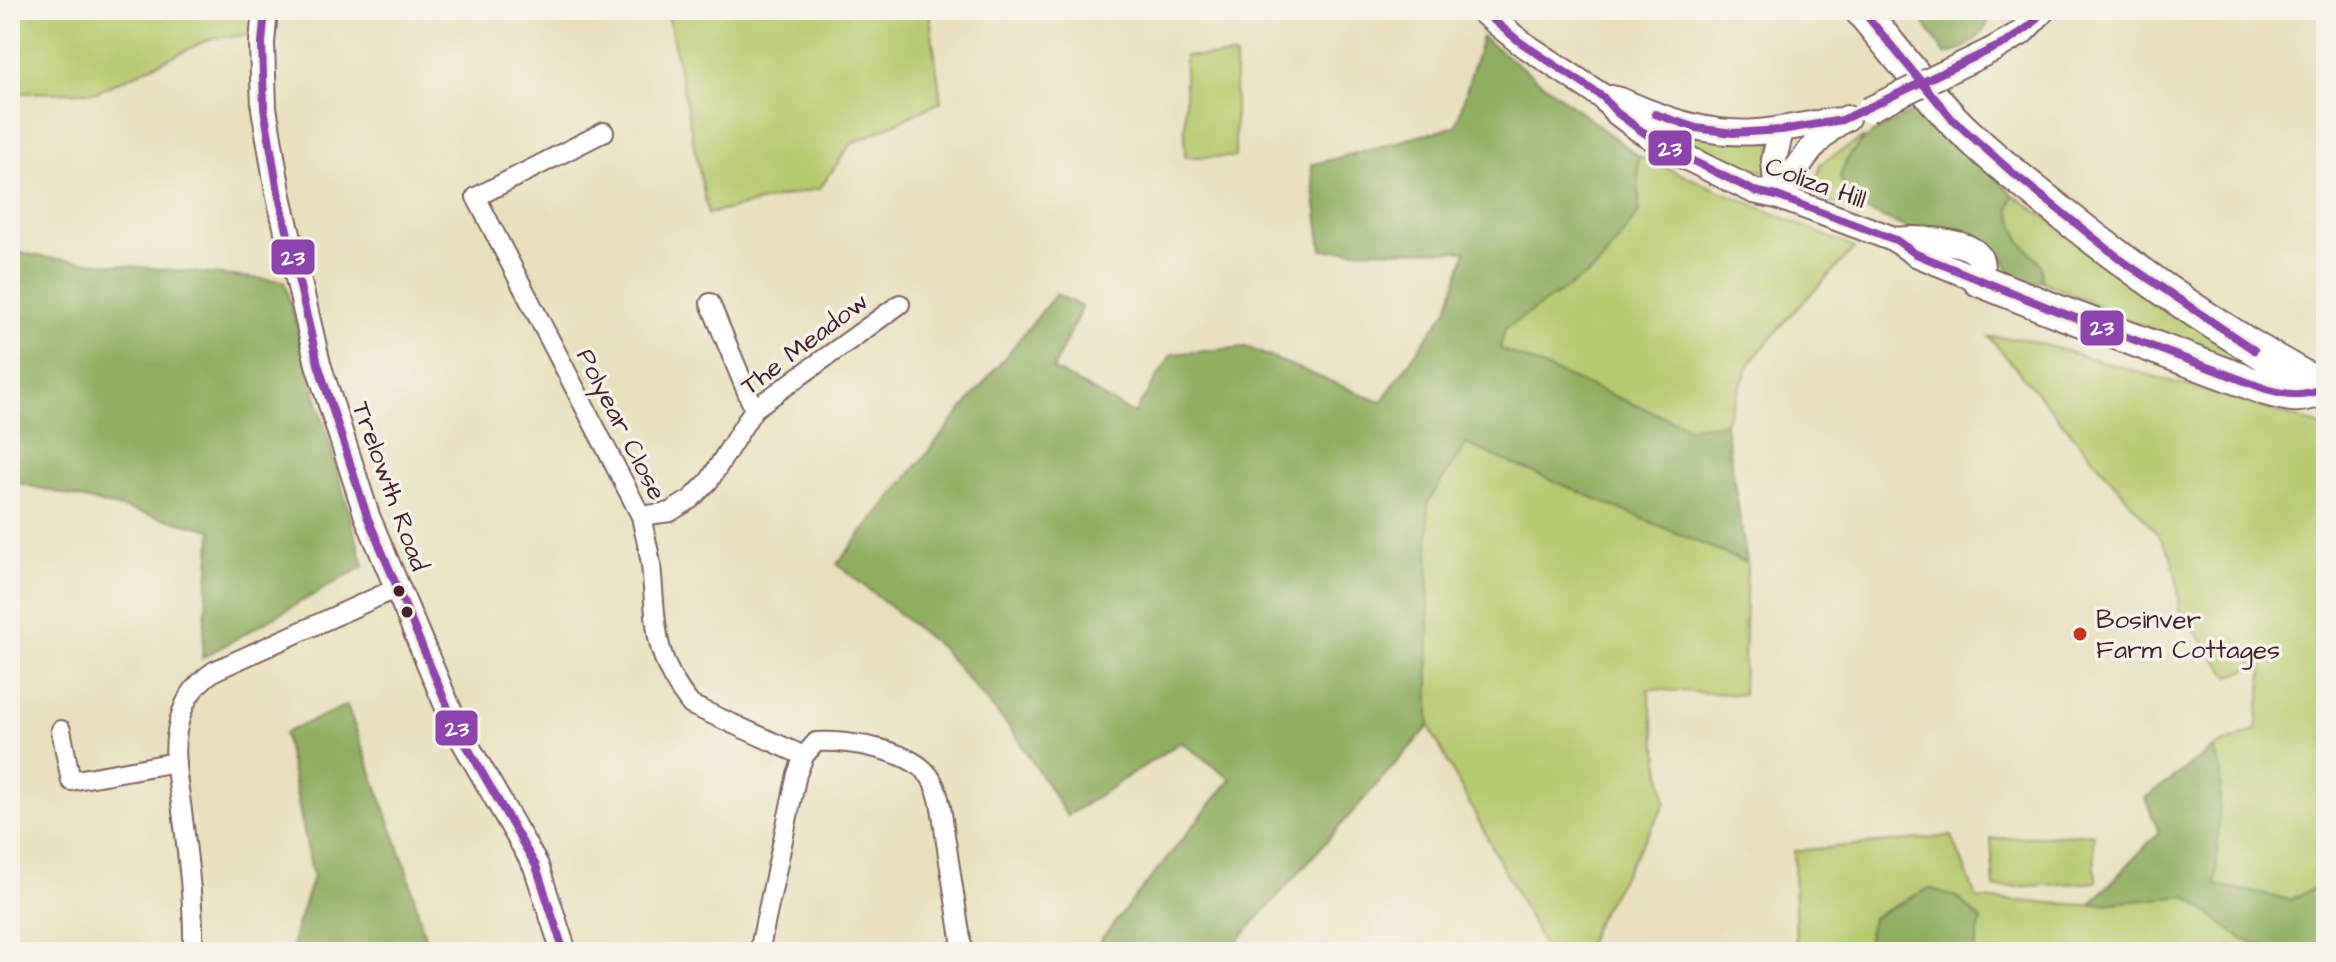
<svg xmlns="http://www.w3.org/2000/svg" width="2336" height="962" viewBox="0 0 2336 962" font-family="'Architects Daughter',sans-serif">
<rect width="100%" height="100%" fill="#f7f3e8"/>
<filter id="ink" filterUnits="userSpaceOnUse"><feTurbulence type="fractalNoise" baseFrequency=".0125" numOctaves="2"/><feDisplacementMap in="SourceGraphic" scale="16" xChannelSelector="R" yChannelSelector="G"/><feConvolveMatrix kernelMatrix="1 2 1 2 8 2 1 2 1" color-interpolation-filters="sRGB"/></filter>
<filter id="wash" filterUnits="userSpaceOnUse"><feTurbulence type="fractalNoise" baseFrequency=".006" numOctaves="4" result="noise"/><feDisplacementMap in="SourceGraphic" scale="32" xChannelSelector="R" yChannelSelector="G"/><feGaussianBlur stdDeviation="1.8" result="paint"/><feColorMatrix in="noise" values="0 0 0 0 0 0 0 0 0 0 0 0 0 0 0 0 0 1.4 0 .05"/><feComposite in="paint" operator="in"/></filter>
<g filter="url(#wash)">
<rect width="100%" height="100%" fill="#e8e0bd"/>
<!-- green -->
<path fill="#b6ca6e" stroke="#80744c" stroke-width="2" d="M10,10H257L253,35L212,38L97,92L10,93Z
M667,10H929L941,102L851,144L820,188L708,214Z
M1185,56H1235V157H1185Z
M1639,120L1773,142L1769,172C1721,164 1681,142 1639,120Z
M1864,137L1845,162L1847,193L1862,209L1847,207L1823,200L1817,181L1820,164Z
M1638,156L1855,248L1789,317L1750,363L1725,423L1689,428L1500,349L1504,329L1597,268L1639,212Z
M2014,195L2277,379L2273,382L2042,281L2041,265L2020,240L2009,208Z
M1989,337L2024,339L2285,414L2326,428V883L2290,900L2216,885L2221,769L2213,748L2256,730L2265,659L2242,672L2229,676L2178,609V586L2171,555L2157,533Z
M1466,443L1747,563L1743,695L1648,689L1666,803L1597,920L1584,952H1547L1429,726L1428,502Z
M2093,833L2096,882L1994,888L1991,839Z
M1952,836L1977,899L2090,905L2186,896L2244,940L2289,952H1796L1794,851Z"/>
<!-- forest -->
<path fill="#90ae61" stroke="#6d6646" stroke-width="2" d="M1915,10H1993C1986,34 1970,48 1946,55Z
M1482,37L1638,156L1639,212L1597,268L1505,329L1500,349L1689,427L1725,423L1747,563L1466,444L1428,502L1429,726L1228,952H1091L1231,779L1181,742L1067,816L1014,733L940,647L837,564L1056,294L1082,307L1053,369L1134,414L1172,354L1246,347L1381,402L1448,308L1466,251L1322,250L1311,165L1456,126Z
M1924,107L2014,195L2009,209L2020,240L2041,264L2042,281L2026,285L2010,274L2005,260L1986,252L1907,228L1862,209L1847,193L1840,177C1854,134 1887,126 1924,107Z
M10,251L50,258L284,281L364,566L202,658L212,530L10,481Z
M347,705L406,867L429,952H293L294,935L313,877L284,733Z
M2213,748L2221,769L2216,885L2290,900L2326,883V952H2289L2244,940L2186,896L2090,905L2159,832L2145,798Z
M1929,888L1957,897L1981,920L1974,952H1868L1866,949L1872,918Z"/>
</g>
<g filter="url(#ink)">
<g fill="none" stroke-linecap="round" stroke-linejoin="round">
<defs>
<path id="minor" d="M604,132L476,197L641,516C644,532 649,549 651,565C657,623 651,656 691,705L804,756
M710,303L754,409
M641,516L670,512L691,499L709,481L754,409L900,304
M61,730L71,781L176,762
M193,952C194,904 188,858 182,811C179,786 172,757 177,731C182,704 191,687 214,671L397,588
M759,952L797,774L804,756L816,742C848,740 918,750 933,782C942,800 943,823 946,842C952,879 957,915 963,952"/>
<path id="tertiary" d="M265,10L262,43L264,108L278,192L318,364L367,516L457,729L536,866L564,952
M1481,10L1520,42L1603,97L1616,112L1640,130L1679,154L1754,191L1777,196L1896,240L1916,254L1979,280C1982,271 1984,263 1978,255C1965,239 1914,238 1896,240
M1992,50L2021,33L2043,10
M1611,98L1620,100C1663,119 1708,136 1757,132C1785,130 1813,122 1842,120
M1777,196C1797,170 1816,134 1847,118
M1777,196L1774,160L1781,130"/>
<path id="trunk" d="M1861,10C1891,46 1920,84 1951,118C1979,147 2012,173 2043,198C2132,271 2225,335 2326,389
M1979,280L2057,311L2266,389C2290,396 2300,399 2324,388"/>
</defs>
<!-- minor casing -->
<use href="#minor" stroke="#81635e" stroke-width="22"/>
<!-- tertiary casing -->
<use href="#tertiary" stroke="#81635e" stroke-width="28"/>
<!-- trunk casing -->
<use href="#trunk" stroke="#81635e" stroke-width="36"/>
<!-- minor -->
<use href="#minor" stroke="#fff" stroke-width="18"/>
<!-- tertiary -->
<use href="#tertiary" stroke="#fff" stroke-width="24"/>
<!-- trunk -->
<use href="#trunk" stroke="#fff" stroke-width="32"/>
<defs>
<path id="tertiary-bridge" d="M1868,110L1992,50"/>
</defs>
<!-- tertiary-bridge casing -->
<use href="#tertiary-bridge" stroke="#81635e" stroke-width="28" stroke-linecap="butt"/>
<!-- tertiary-bridge -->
<use href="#tertiary-bridge" stroke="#fff" stroke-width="24"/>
<defs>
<path id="bus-1" d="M265,10L262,43L264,108L278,192L318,364L367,516L457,729L536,866L564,952
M1481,10L1520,42L1603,97L1616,112L1640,130L1679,154L1754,191L1777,196L1896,240L1916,254L2057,311L2266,389C2287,395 2303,397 2324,388
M1862,10L1952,119L2014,174L2124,262L2254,350
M1655,114L1696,128L1733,133L1781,130L1842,120L2007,42L2031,25L2043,10"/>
</defs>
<!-- bus-1 casing -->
<use href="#bus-1" stroke="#f7f3e8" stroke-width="14"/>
<!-- bus-1 -->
<use href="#bus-1" stroke="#8e44ad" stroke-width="8"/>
</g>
</g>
<!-- markers -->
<g fill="#4a1f2b" stroke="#f7f3e8" stroke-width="3">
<circle cx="399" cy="591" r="7"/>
<circle cx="407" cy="612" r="7"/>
</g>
<circle fill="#c8321e" stroke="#f7f3e8" stroke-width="3" cx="2080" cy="634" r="8"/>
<g text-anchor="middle" stroke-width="7" stroke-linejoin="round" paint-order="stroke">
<!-- street labels -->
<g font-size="26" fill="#4a1f2b" stroke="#f7f3e8">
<text transform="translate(1816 182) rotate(20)" y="9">Coliza Hill</text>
<text transform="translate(804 343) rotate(-37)" y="9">The Meadow</text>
<text transform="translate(622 424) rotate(63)" y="9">Polyear Close</text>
<text transform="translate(391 486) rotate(70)" y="9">Trelowth Road</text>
</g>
<!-- poi labels -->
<g font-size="26" fill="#4a1f2b" stroke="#f7f3e8" text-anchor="start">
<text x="2096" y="628">Bosinver<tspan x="2096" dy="30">Farm Cottages</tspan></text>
</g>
</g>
<g stroke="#f7f3e8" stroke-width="3">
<rect x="1647" y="129" width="46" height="38" rx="8" fill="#8e44ad"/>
<rect x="270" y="238" width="46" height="38" rx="8" fill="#8e44ad"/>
<rect x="2079" y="309" width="46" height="38" rx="8" fill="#8e44ad"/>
<rect x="434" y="709" width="45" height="38" rx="8" fill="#8e44ad"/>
</g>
<g font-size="22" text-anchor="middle" font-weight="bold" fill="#fff">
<text x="1670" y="156">23</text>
<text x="293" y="265">23</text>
<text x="2102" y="335">23</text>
<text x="457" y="736">23</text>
</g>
<!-- margin -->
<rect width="2336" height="962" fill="none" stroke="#f7f3e8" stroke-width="40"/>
</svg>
